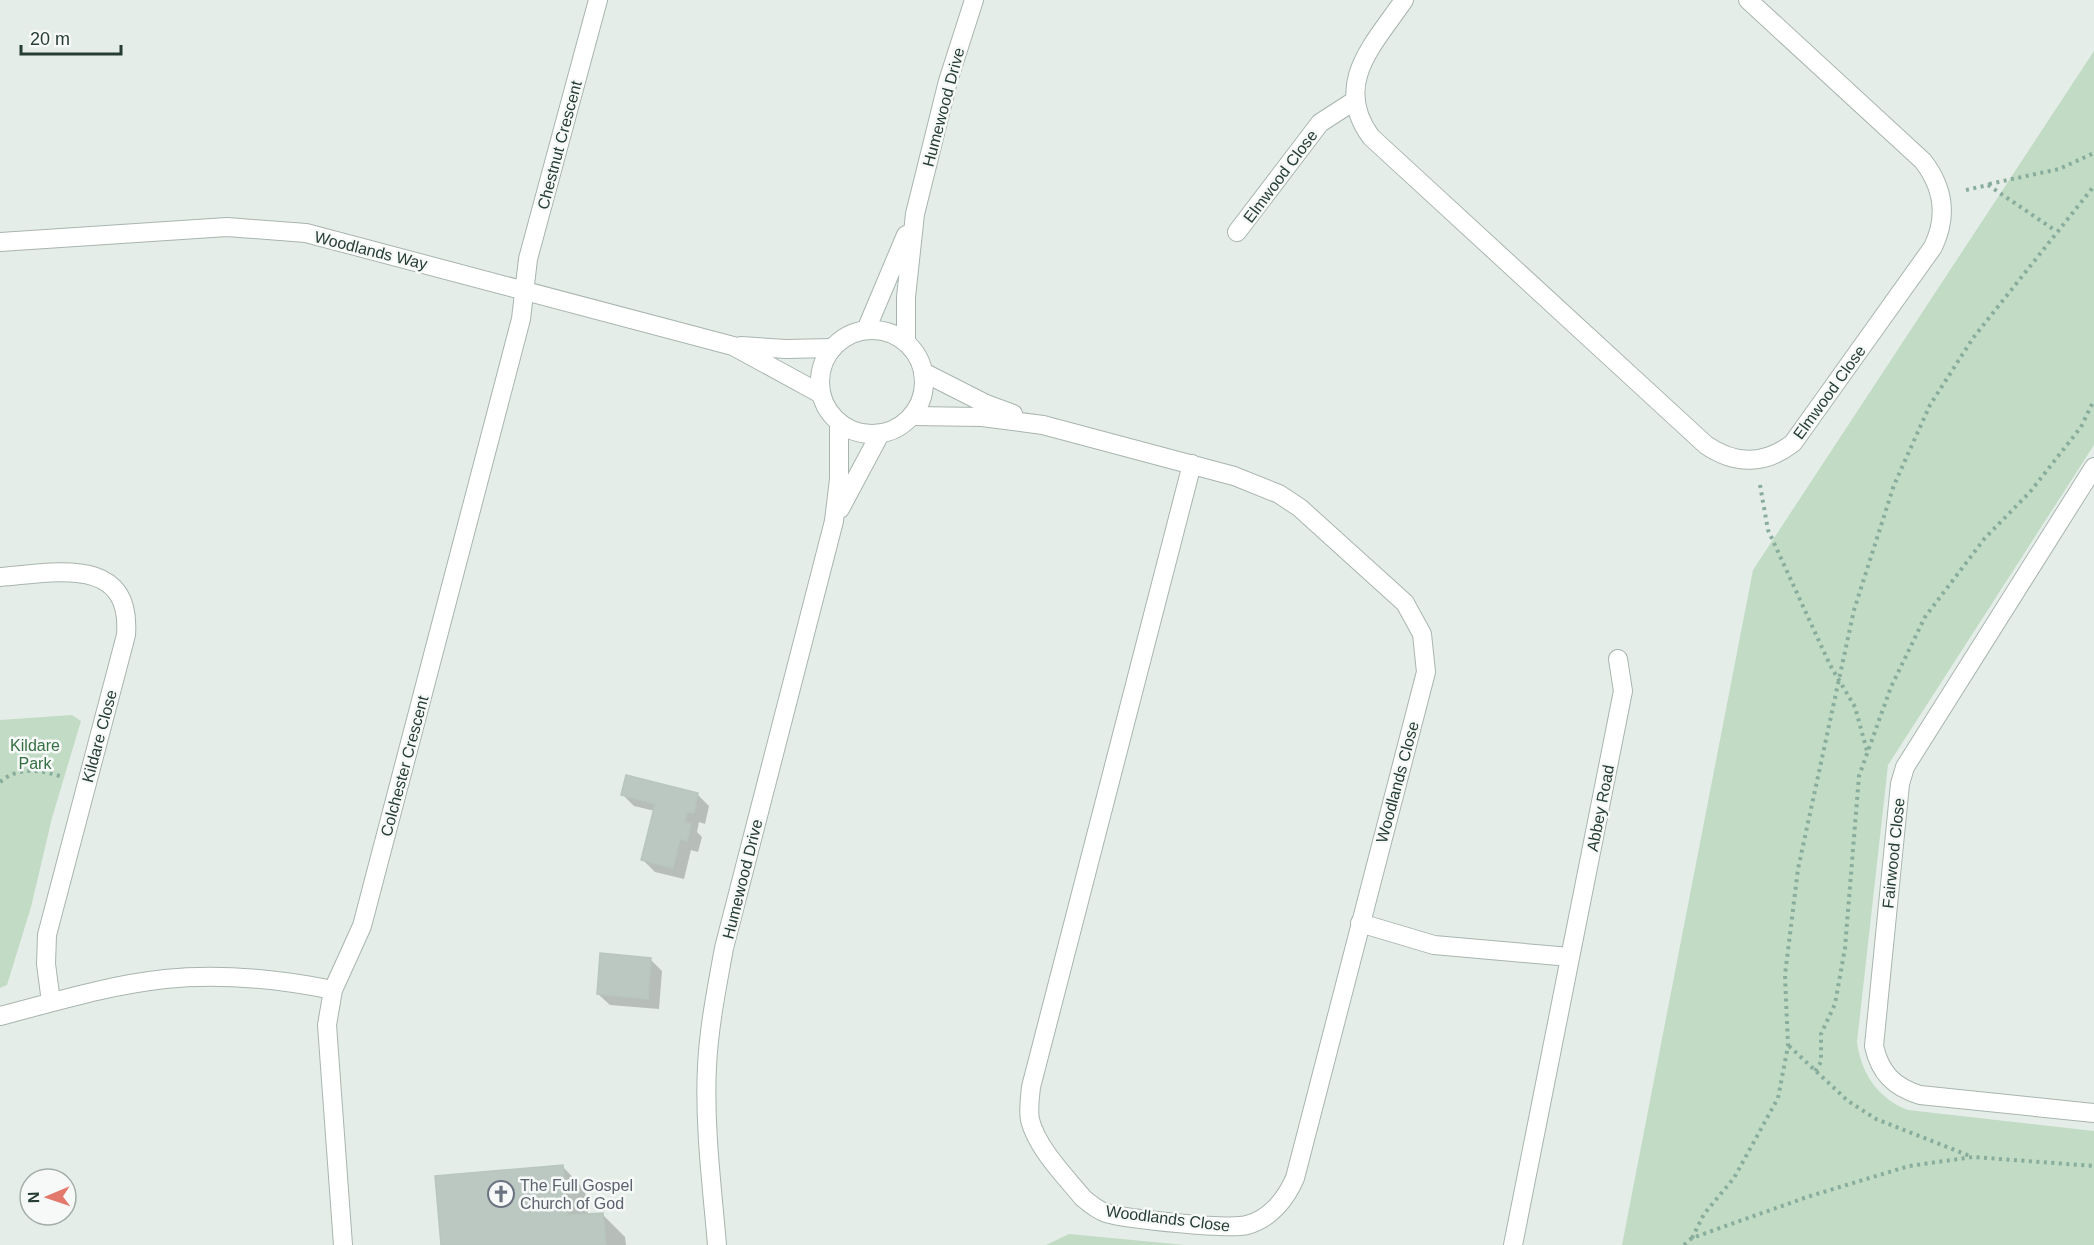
<svg xmlns="http://www.w3.org/2000/svg" width="2094" height="1245" viewBox="0 0 2094 1245" font-family="Helvetica,sans-serif">
<rect width="100%" height="100%" fill="#e5ede8"/>
<!-- green -->
<path fill="#c1dbc4" d="M2094,51V445L1888,765L1857,1042C1861,1073 1878,1099 1908,1110L2094,1131V1245H1622L1753,570Z
M72,715L81,721L52,818L31,907L7,985L0,988V720Z
M1069,1234L1185,1245H1046Z"/>
<!-- shadow -->
<path fill="#0003" d="M627,777L698,795L709,806L705,824L699,822L697,832L702,837L698,852L691,850L684,879L655,872L643,860L655,811L634,806L623,795Z
M650,959L662,971L659,1009L610,1005L598,994Z
M563,1167L585,1190L588,1215L602,1214L625,1237L626,1245H442Z"/>
<!-- building -->
<path fill="#bbc7c1" stroke="#b8c6be" stroke-width="1.5" d="M626,775L698,793L694,813L687,812L685,822L691,824L687,841L680,839L673,868L641,860L655,804L621,795Z
M600,953L651,958L648,999L597,994Z
M563,1165L568,1215L603,1213L606,1245H441L435,1176Z"/>
<g fill="none" stroke-linecap="round" stroke-linejoin="round">
<defs>
<path id="minor" d="M1404,0C1374,44 1332,84 1371,137L1706,445C1735,465 1765,465 1793,443L1933,247C1948,216 1943,187 1923,161L1748,0
M1237,232L1320,123L1354,101
M0,242L227,227L306,233L733,346L821,394
M741,346L786,349L832,348
M923,372L986,404L1013,414
M912,416L982,417L1043,425L1234,476L1279,494L1300,508L1405,603L1422,634L1426,672L1295,1178C1286,1199 1270,1219 1247,1225C1227,1230 1128,1219 1106,1213C1097,1210 1090,1204 1083,1198C1065,1176 1037,1148 1030,1120C1028,1109 1030,1097 1031,1087L1192,464
M2094,467L1905,767L1900,784L1874,1046C1880,1073 1894,1087 1920,1095L2094,1113
M0,577C53,573 132,554 126,635L47,935L46,964L51,1002
M1360,923L1434,945L1570,957
M0,1016C54,1002 109,985 165,979C221,973 278,979 333,990
M343,1245L327,1025L333,990L362,926L521,319L528,259L598,0
M1513,1245L1623,691L1618,659"/>
<path id="tertiary" d="M820 382a52 52 0 1 1 104 0a52 52 0 1 1-104 0Z
M866,330L906,235
M906,343V297L915,214L948,81L974,0
M840,509L880,434
M717,1245C712,1186 704,1125 707,1066C709,1026 717,987 724,948L834,521L839,479V423"/>
</defs>
<!-- minor casing -->
<use href="#minor" stroke="#a8b5ae" stroke-width="20"/>
<!-- tertiary casing -->
<use href="#tertiary" stroke="#a8b5ae" stroke-width="20"/>
<!-- path -->
<path stroke="#89ad9d" stroke-width="4" stroke-dasharray="3 4.5" stroke-linecap="butt" d="M1989,184L2059,169L2094,153
M1966,190L1988,185L2056,231
M1760,485L1768,530L1830,665L1855,707L1867,751
M0,782C19,766 40,770 63,777
M1789,1046L1848,1101L1876,1119L1970,1156
M1815,1071L1821,1062V1034L1835,1004L1845,948L1859,776L1891,687L1925,617L1985,538L2030,492L2081,427L2094,400
M1692,1238L1704,1214L1734,1178L1778,1098L1788,1046L1785,975L1798,869L1854,610L1894,485L1930,405L1973,338L2094,186
M1684,1245L1692,1238L1807,1197L1909,1166L1973,1157L2094,1166"/>
<!-- minor -->
<use href="#minor" stroke="#fff" stroke-width="18"/>
<!-- tertiary -->
<use href="#tertiary" stroke="#fff" stroke-width="18"/>
</g>
<!-- icons -->
<defs>
<symbol id="church-ring" viewBox="-11 -11 22 22"><circle r="9.5" fill="#f6f9f7" stroke="#6b7280" stroke-width="1.5"/><path d="M-1.2-6h2.4v3.5h3.3v2.4h-3.3V6h-2.4V-.1h-3.3v-2.4h3.3Z" fill="#6b7280"/></symbol>
</defs>
<g fill-rule="evenodd">
<use href="#church-ring" x="486" y="1179" width="30" height="30"/>
</g>
<g text-anchor="middle" stroke-width="5" stroke-linejoin="round" paint-order="stroke">
<!-- street labels -->
<g font-size="16" fill="#263d34" stroke="#f6f9f7">
<text transform="translate(943 107) rotate(-75)" y="6">Humewood Drive</text>
<text transform="translate(559 145) rotate(-75)" y="6">Chestnut Crescent</text>
<text transform="translate(1280 176) rotate(-53)" y="6">Elmwood Close</text>
<text transform="translate(371 250) rotate(14)" y="6">Woodlands Way</text>
<text transform="translate(1829 392) rotate(-54)" y="6">Elmwood Close</text>
<text transform="translate(99 736) rotate(-75)" y="6">Kildare Close</text>
<text transform="translate(404 766) rotate(-75)" y="6">Colchester Crescent</text>
<text transform="translate(1397 782) rotate(-75)" y="6">Woodlands Close</text>
<text transform="translate(1600 808) rotate(-79)" y="6">Abbey Road</text>
<text transform="translate(1893 853) rotate(-84)" y="6">Fairwood Close</text>
<text transform="translate(742 879) rotate(-76)" y="6">Humewood Drive</text>
<text transform="translate(1168 1218) rotate(7)" y="6">Woodlands Close</text>
</g>
<!-- park labels -->
<g font-size="16" fill="#356f43" stroke="#f6f9f7">
<text x="35" y="751">Kildare<tspan x="35" dy="18">Park</tspan></text>
</g>
<!-- worship labels -->
<g font-size="16" fill="#5b616d" stroke="#f6f9f7" text-anchor="start">
<text x="520" y="1191">The Full Gospel<tspan x="520" dy="18">Church of God</tspan></text>
</g>
</g>
<!-- north arrow -->
<g transform="translate(48 1197) rotate(268)"><circle r="28" fill="#f6f9f7" stroke="#a3aea9" stroke-width="1.5"/>
<path d="M0-4.5L10 22L0 15L-10 22Z" fill="#e3796d"/>
<text y="-9" font-size="16" font-weight="bold" text-anchor="middle" fill="#263d34">N</text>
</g>
<!-- scale -->
<path d="M21 45v9h100v-9" fill="none" stroke="#263d34" stroke-width="3"/>
<text x="30" y="45" font-size="18" fill="#263d34" stroke="#f6f9f7" stroke-width="4.5" paint-order="stroke">20 m</text>
</svg>
